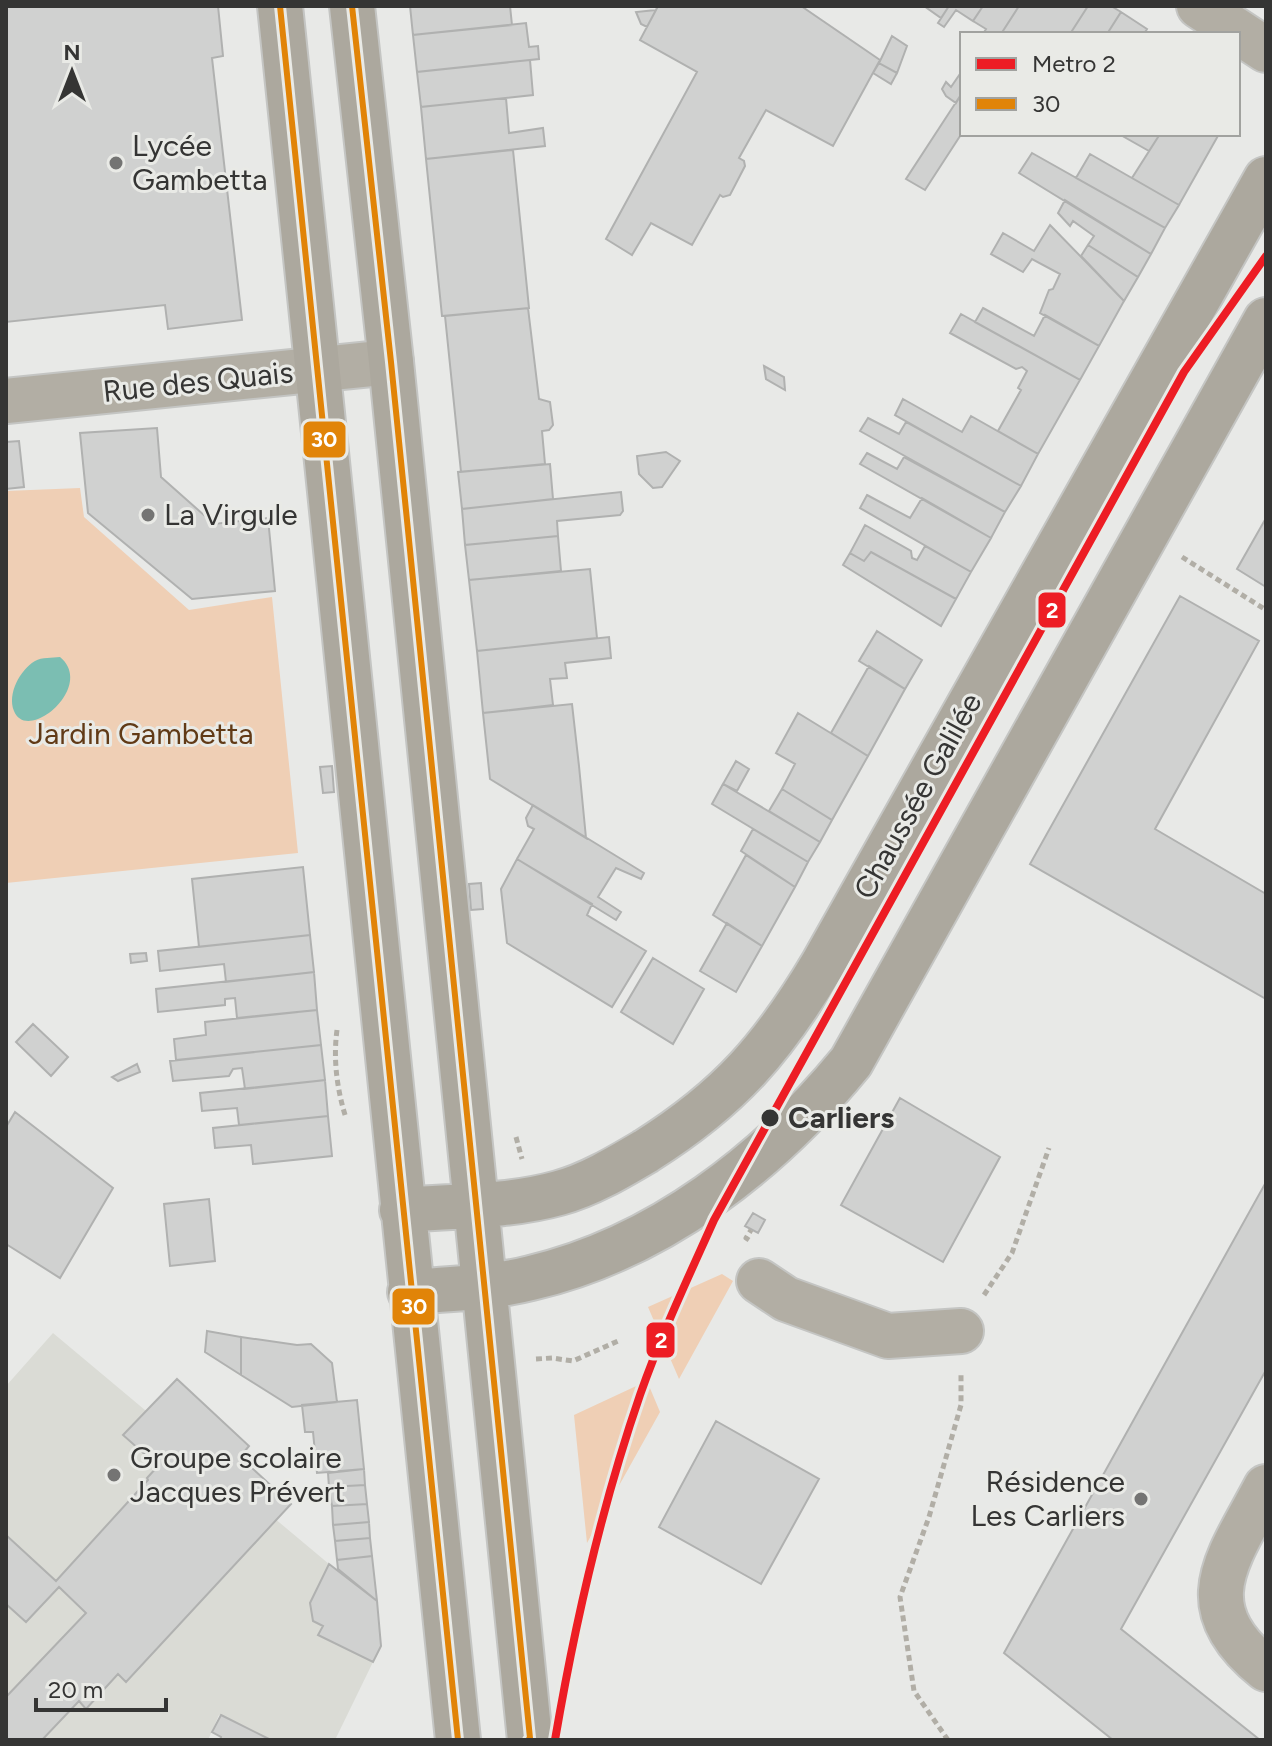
<svg xmlns="http://www.w3.org/2000/svg" width="1272" height="1746" viewBox="0 0 1272 1746" font-family="Figtree,sans-serif">
<rect width="100%" height="100%" fill="#e8e9e7"/>
<!-- built -->
<path fill="#dadbd5" d="M53,1333L329,1564L310,1603L313,1621L323,1626L319,1635L373,1662L335,1740H270L219,1715L208,1740H6V1386Z"/>
<!-- green -->
<path fill="#efcfb5" d="M80,488L84,517L189,610L272,597L298,853L6,883V491Z
M722,1274L733,1281L679,1379L648,1307Z
M647,1381L660,1412L587,1543L574,1415Z"/>
<!-- water -->
<path fill="#7bbeb2" d="M60,657C96,687 27,744 14,711C7,694 20,670 35,661C42,657 52,658 60,657Z"/>
<!-- building -->
<path fill="#d0d1d0" stroke="#b0b1b0" stroke-width="2" d="M6,6H218L223,56L212,58L242,320L168,329L165,305L6,322Z
M410,6H510L512,25L413,35Z
M658,6H801L880,60L833,146L766,110L739,158L744,161L745,166L730,195L723,197L720,195L692,245L651,223L632,255L606,239L697,72L640,40Z
M924,6H949L941,18Z
M949,6H983L973,21L956,10L944,27L938,23Z
M983,6H1019L1001,34H983L986,29L973,21Z
M1019,6H1088L1070,34H1001Z
M1088,6H1111L1121,12L1107,34H1070Z
M656,10L647,27L641,24L636,12Z
M1121,12L1147,29L1144,34H1107Z
M526,23L529,47L538,46L539,59L417,72L413,35Z
M892,36L907,46L897,73L879,63Z
M530,60L533,95L421,107L417,72Z
M879,63L897,73L891,84L873,73Z
M962,71V93L956,103L946,96L942,89L946,82L951,87Z
M962,93V133L925,190L906,179Z
M506,98L509,133L543,128L545,146L426,159L421,107Z
M1119,134H1160L1149,151Z
M1160,134H1219L1179,205L1132,178Z
M513,150L529,308L442,316L426,159Z
M1032,153L1165,228L1151,254L1019,173Z
M1090,154L1179,205L1165,228L1076,178Z
M1065,200L1151,254L1138,277L1088,245L1094,236L1073,221L1070,226L1058,213Z
M1050,225L1124,301L1099,346L1040,313L1049,290L1053,289L1060,274L1032,259L1023,272L991,254L1003,233L1034,251Z
M1088,245L1138,277L1124,301L1081,256Z
M528,308L539,399L550,402L553,425L549,430L542,431L545,464L461,472L445,316Z
M983,308L1034,336L1045,315L1099,346L1080,380L975,322Z
M961,314L1080,380L1038,454L998,431L1021,390L1018,388L1027,371L1022,367L1016,369L950,333Z
M764,366L784,377L785,390L766,379Z
M903,399L962,432L971,416L1038,454L1021,486L895,415Z
M868,418L899,434L906,422L1021,486L1005,512L860,431Z
M157,428L161,477L214,524L268,518L275,591L192,599L88,513L80,433Z
M19,441L24,487L6,489V442Z
M666,452L680,461L662,487L653,488L639,474L637,456Z
M867,453L897,469L904,457L1005,512L991,538L860,464Z
M550,464L553,499L462,509L458,472Z
M621,492L623,511L620,515L557,521L558,536L465,545L462,509Z
M867,495L910,518L922,498L991,538L971,572L860,508Z
M1266,518V587L1237,569Z
M865,525L911,551L912,558L917,560L925,546L971,572L956,599L871,552L864,561L850,553Z
M558,536L561,571L469,580L465,545Z
M871,552L956,599L941,626L843,565L850,553L864,561Z
M590,569L597,638L477,651L469,580Z
M1180,596L1259,641L1155,829L1266,894V999L1030,864Z
M877,631L922,660L905,689L859,661Z
M609,637L611,658L565,663L567,678L550,679L553,705L483,713L477,651Z
M869,666L905,689L868,756L831,733Z
M572,704L579,766L586,838L490,779L483,713Z
M798,713L868,756L832,820L782,789L795,764L776,753Z
M736,761L749,769L737,791L723,784Z
M332,766L334,792L323,793L320,767Z
M723,784L820,842L808,862L712,804Z
M782,789L832,820L820,842L769,811Z
M533,805L644,873L641,879L616,868L598,897L621,912L616,920L517,859L534,829L528,826L526,818Z
M753,829L808,862L795,887L741,851Z
M746,855L795,887L762,946L713,915Z
M517,859L592,904L587,915L646,951L612,1007L507,943L501,889Z
M303,867L310,935L199,947L192,879Z
M481,883L483,909L471,910L469,884Z
M727,923L762,946L736,992L700,971Z
M310,935L314,972L226,982L224,964L160,971L158,951Z
M146,953L147,961L131,963L130,954Z
M653,958L704,989L673,1044L621,1012Z
M314,972L317,1010L237,1018L235,998L225,999V1005L158,1012L156,989Z
M317,1010L321,1045L176,1060L174,1039L206,1035L205,1022Z
M33,1024L68,1057L51,1076L16,1042Z
M321,1045L325,1080L245,1089L242,1068L233,1069L229,1076L173,1081L170,1061Z
M137,1064L140,1072L118,1081L112,1077Z
M325,1080L328,1116L239,1125L237,1108L202,1111L200,1093Z
M900,1098L1000,1157L943,1262L841,1205Z
M15,1112L113,1188L60,1278L6,1244V1127Z
M328,1116L332,1156L253,1164L251,1145L215,1148L213,1128Z
M1266,1182V1370L1121,1629L1260,1740H1113L1004,1653Z
M209,1199L215,1261L170,1266L164,1204Z
M753,1213L765,1220L758,1233L745,1226Z
M207,1331L241,1337V1375L205,1352Z
M241,1337L297,1345L311,1344L332,1363L337,1402L292,1407L241,1375Z
M177,1379L249,1446L240,1457L291,1504L126,1682L118,1674L86,1709L79,1701L42,1740H6V1697L86,1613L59,1587L26,1622L6,1604V1535L56,1581L148,1480L147,1478L158,1466L123,1435Z
M357,1400L364,1469L317,1473L313,1432H305L302,1405Z
M716,1421L819,1479L761,1584L659,1527Z
M364,1469L365,1485L329,1487L328,1473Z
M365,1485L367,1504L332,1506L329,1487Z
M367,1504L369,1522L333,1525L332,1506Z
M369,1522L370,1538L335,1541L333,1525Z
M370,1538L372,1556L337,1560L335,1541Z
M372,1556L377,1601L338,1569L337,1560Z
M329,1564L377,1601L381,1646L373,1662L318,1635L323,1626L313,1621L310,1603Z
M221,1715L271,1740H220L221,1737L212,1732Z"/>
<g fill="none" stroke-linecap="round" stroke-linejoin="round">
<defs>
<path id="minor" d="M1199,6L1266,50
M6,401L391,362
M759,1281L786,1299L888,1336L961,1331
M1266,1487C1228,1559 1187,1606 1266,1669"/>
<path id="major" d="M280,6C341,584 394,1163 458,1740
M352,6L391,362L530,1740
M402,1210C453,1206 509,1207 559,1193C589,1185 619,1167 646,1151C730,1098 773,1048 823,964L1266,179
M410,1292C450,1289 492,1288 531,1278C659,1248 769,1162 851,1062L1266,320"/>
</defs>
<!-- minor casing -->
<use href="#minor" stroke="#c4c5c3" stroke-width="48"/>
<!-- major casing -->
<use href="#major" stroke="#c4c5c3" stroke-width="48"/>
<!-- path -->
<path stroke="#b1aea6" stroke-width="5" stroke-dasharray="6 4" stroke-linecap="butt" d="M1182,557L1266,610
M337,1030C333,1059 337,1090 346,1118
M516,1137L522,1159
M749,1240L746,1238L751,1230
M984,1295L1012,1253L1049,1148
M536,1359L552,1358L573,1361L618,1341
M948,1740L914,1691L900,1597L929,1517L961,1405V1375"/>
<!-- minor -->
<use href="#minor" stroke="#b2aea4" stroke-width="44"/>
<!-- major -->
<use href="#major" stroke="#aca89e" stroke-width="44"/>
<defs>
<path id="bus-1" d="M280,6L458,1740
M352,6L391,362L530,1738L528,1740"/>
</defs>
<!-- bus-1 casing -->
<use href="#bus-1" stroke="#e9eae6" stroke-width="12"/>
<!-- bus-1 -->
<use href="#bus-1" stroke="#e18408" stroke-width="6"/>
<defs>
<path id="metro-1" d="M555,1740C575,1623 601,1508 640,1395C661,1335 688,1278 714,1220L1184,372L1266,256"/>
</defs>
<!-- metro-1 casing -->
<use href="#metro-1" stroke="#e9eae6" stroke-width="14"/>
<!-- metro-1 -->
<use href="#metro-1" stroke="#ed1d24" stroke-width="8"/>
</g>
<!-- markers -->
<g fill="#747473" stroke="#e9eae6" stroke-width="3">
<circle cx="116" cy="163" r="8"/>
<circle cx="148" cy="515" r="8"/>
<circle cx="114" cy="1475" r="8"/>
<circle cx="1141" cy="1499" r="8"/>
</g>
<circle fill="#353534" stroke="#e9eae6" stroke-width="3" cx="770" cy="1118" r="10"/>
<g text-anchor="middle" stroke-width="6" stroke-linejoin="round" paint-order="stroke">
<!-- poi labels -->
<g font-size="30" fill="#353534" stroke="#e9eae6" text-anchor="start">
<text x="132" y="156">Lycée<tspan x="132" dy="34">Gambetta</tspan></text>
<text x="164" y="525">La Virgule</text>
<text x="130" y="1468">Groupe scolaire<tspan x="130" dy="34">Jacques Prévert</tspan></text>
<text x="1125" y="1492" text-anchor="end">Résidence<tspan x="1125" dy="34">Les Carliers</tspan></text>
</g>
<!-- street labels -->
<g font-size="30" fill="#353534" stroke="#e9eae6">
<text transform="translate(198 382) rotate(-6)" y="10">Rue des Quais</text>
<text transform="translate(918 796) rotate(-61)" y="10">Chaussée Galilée</text>
</g>
<!-- park labels -->
<g font-size="30" fill="#613a16" stroke="#e9eae6">
<text x="141" y="744">Jardin Gambetta</text>
</g>
<!-- stop labels -->
<g font-size="30" font-weight="bold" fill="#353534" stroke="#e9eae6" text-anchor="start">
<text x="788" y="1128">Carliers</text>
</g>
</g>
<g stroke="#e9eae6" stroke-width="3">
<rect x="302" y="420" width="45" height="39" rx="8" fill="#e18408"/>
<rect x="1037" y="591" width="30" height="38" rx="8" fill="#ed1d24"/>
<rect x="391" y="1287" width="45" height="39" rx="8" fill="#e18408"/>
<rect x="645" y="1321" width="31" height="38" rx="8" fill="#ed1d24"/>
</g>
<g font-size="22" text-anchor="middle" font-weight="bold" fill="#fff">
<text x="324" y="447">30</text>
<text x="1052" y="618">2</text>
<text x="414" y="1314">30</text>
<text x="661" y="1348">2</text>
</g>
<!-- border -->
<rect width="1272" height="1746" fill="none" stroke="#353534" stroke-width="16"/>
<!-- legend -->
<rect x="960" y="32" width="280" height="104" fill="#e9eae6" stroke="#a1a29f" stroke-width="2"/>
<rect x="976" y="58" width="40" height="12" fill="#ed1d24" stroke="#a1a29f" stroke-width="2"/>
<text x="1032" y="72" font-size="24" fill="#353534">Metro 2</text>
<rect x="976" y="98" width="40" height="12" fill="#e18408" stroke="#a1a29f" stroke-width="2"/>
<text x="1032" y="112" font-size="24" fill="#353534">30</text>
<!-- north arrow -->
<g transform="translate(72 72)" stroke="#e9eae6" stroke-width="6" paint-order="stroke">
<path d="M0-6L14 30L0 20L-14 30Z" fill="#353534"/>
<text y="-12" font-size="22" font-weight="bold" text-anchor="middle" fill="#353534">N</text>
</g>
<!-- scale -->
<path d="M36 1698v12h130v-12" fill="none" stroke="#353534" stroke-width="4"/>
<text x="48" y="1698" font-size="24" fill="#353534" stroke="#e9eae6" stroke-width="6" paint-order="stroke">20 m</text>
</svg>
